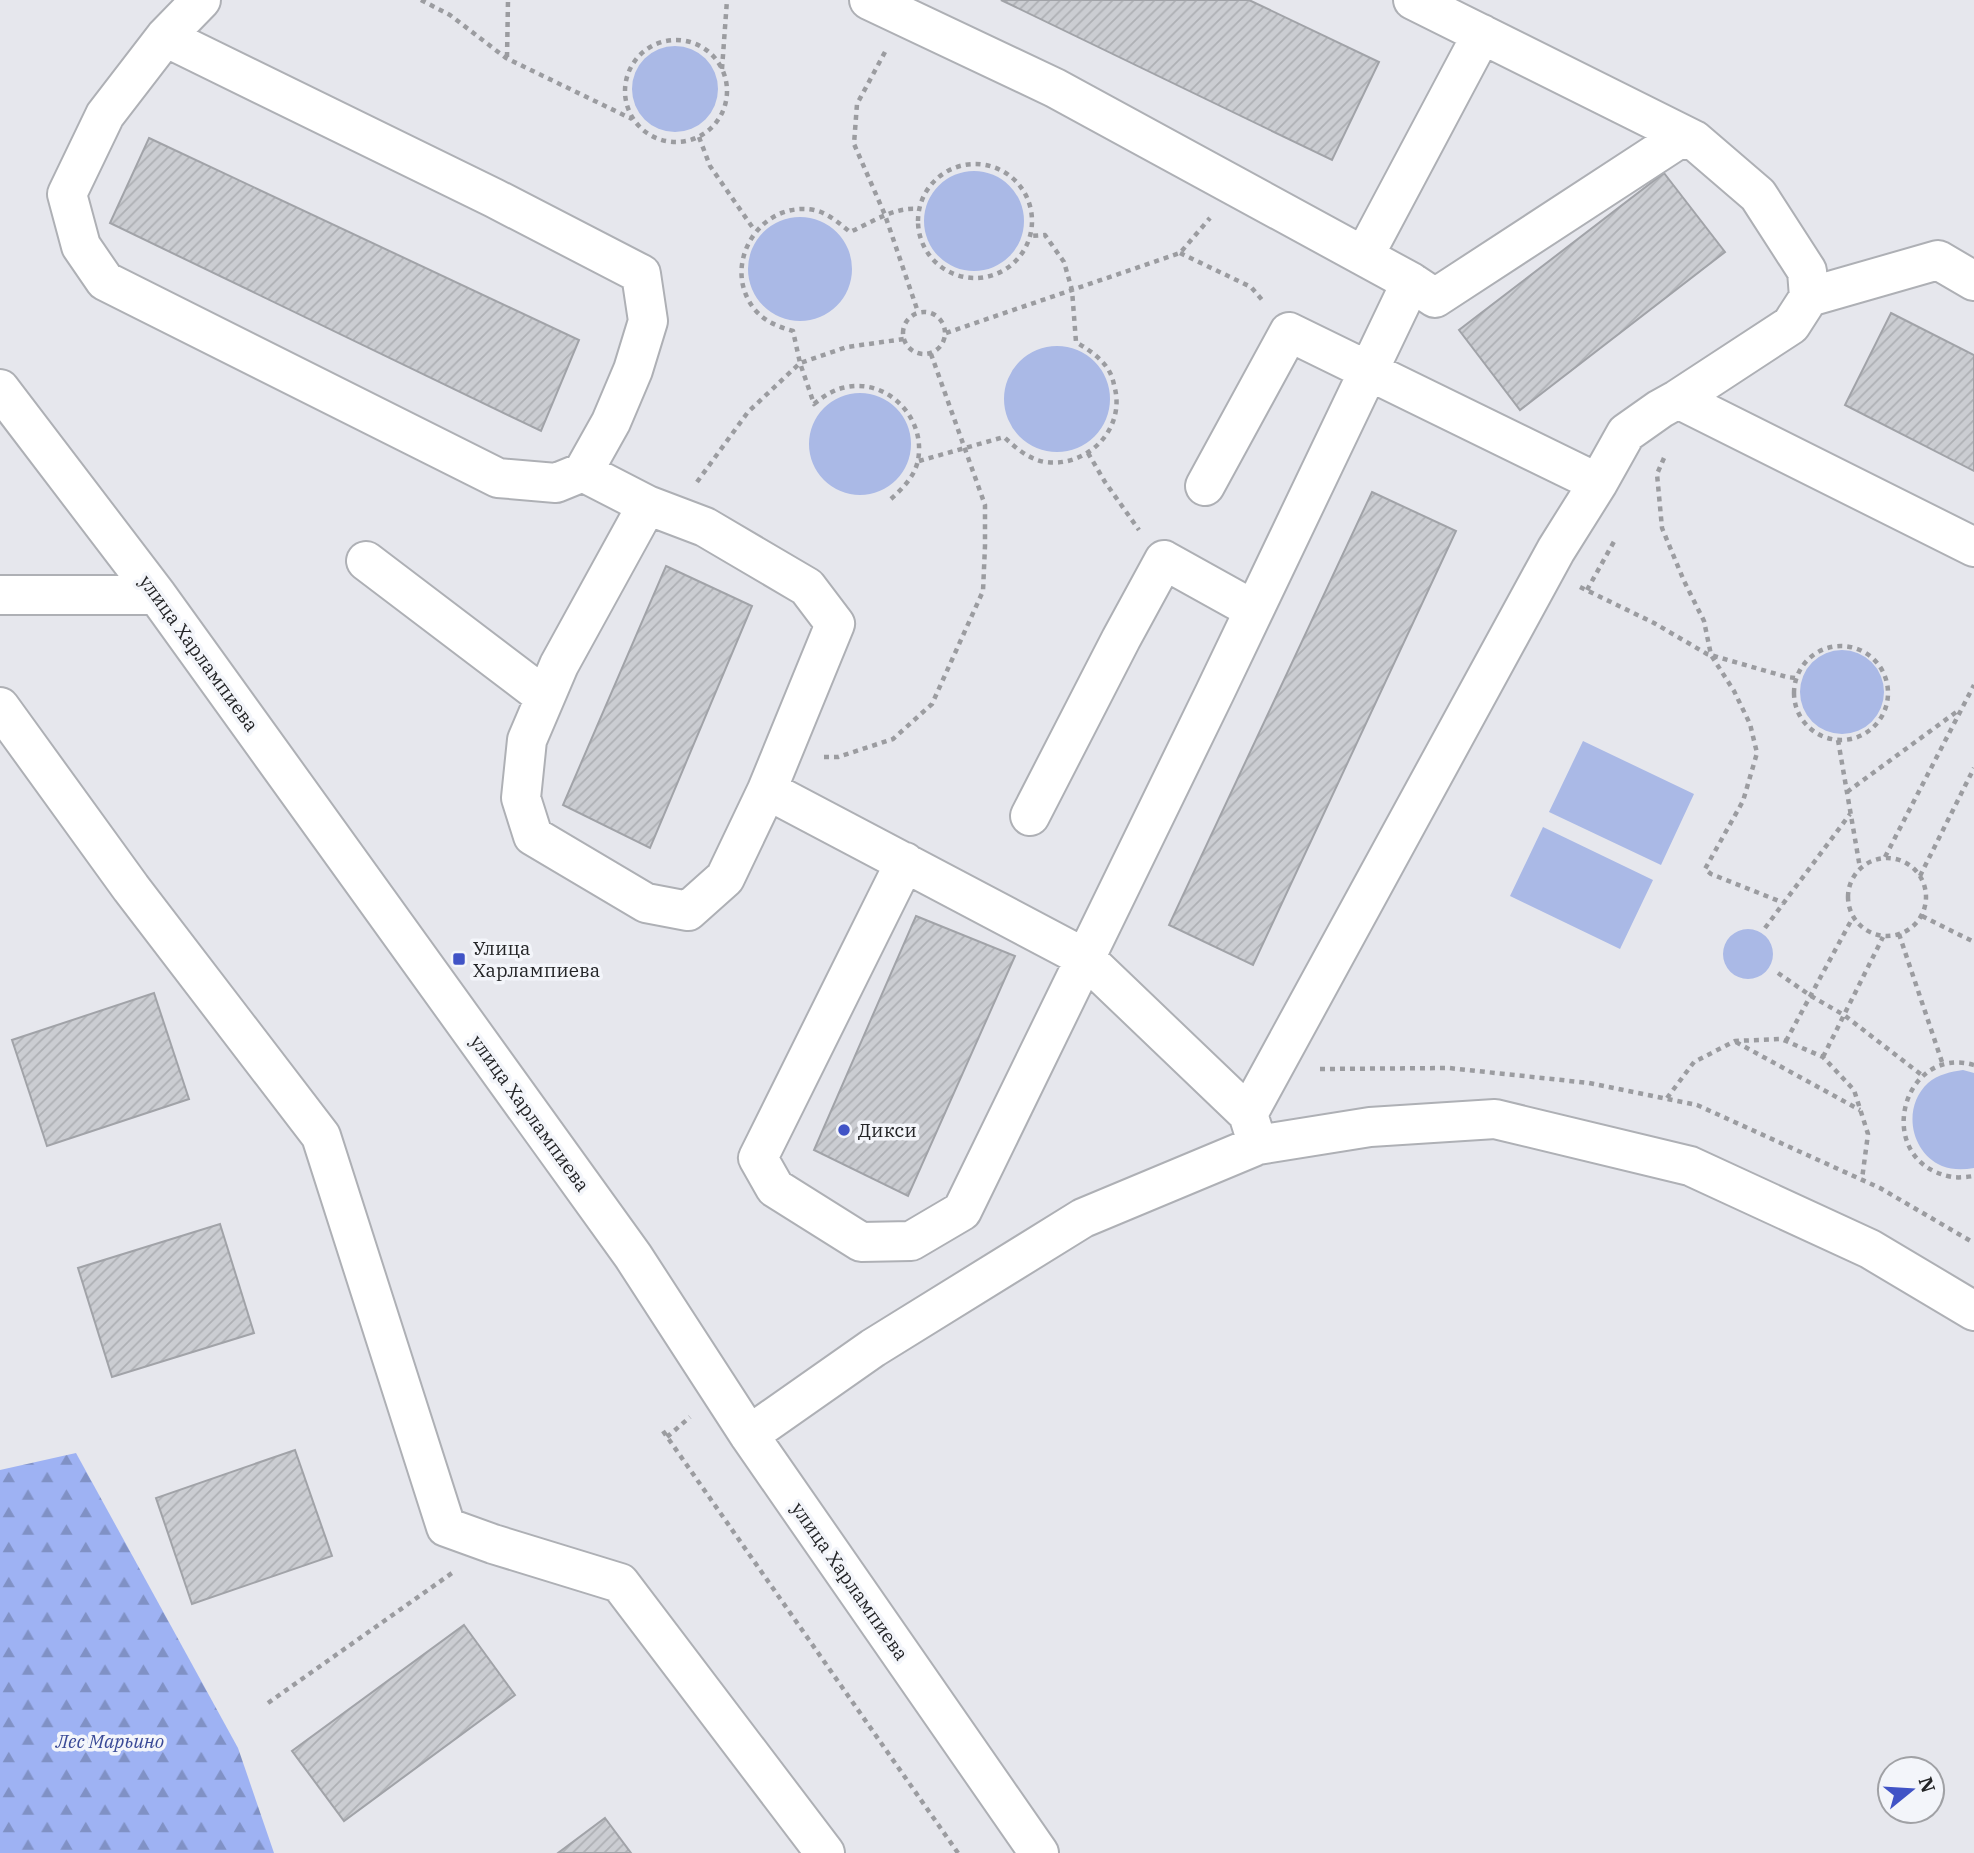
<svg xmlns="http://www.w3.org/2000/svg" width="1974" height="1853" viewBox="0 0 1974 1853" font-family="'IBM Plex Serif',serif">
<defs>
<pattern id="forest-firs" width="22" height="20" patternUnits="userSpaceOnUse" patternTransform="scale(1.75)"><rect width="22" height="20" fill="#9eb2f3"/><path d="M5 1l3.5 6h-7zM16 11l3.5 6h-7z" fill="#8091c5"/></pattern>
<pattern id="building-hatch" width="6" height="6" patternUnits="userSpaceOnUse" patternTransform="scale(1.75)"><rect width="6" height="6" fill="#cbcdd2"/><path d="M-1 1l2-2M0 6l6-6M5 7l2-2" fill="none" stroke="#aeb0b4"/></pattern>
</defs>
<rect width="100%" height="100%" fill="#e6e7ed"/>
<!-- forest -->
<path fill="url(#forest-firs)" d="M76,1453L238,1748L274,1853H0V1470Z"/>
<!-- park -->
<path fill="#aab9e6" d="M632 89a43 43 0 1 1 86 0a43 43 0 1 1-86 0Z
M924 221a50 50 0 1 1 100 0a50 50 0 1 1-100 0Z
M748 269a52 52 0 1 1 104 0a52 52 0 1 1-104 0Z
M1004 399a53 53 0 1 1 106 0a53 53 0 1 1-106 0Z
M809 444a51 51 0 1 1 102 0a51 51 0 1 1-102 0Z
M1800 692a42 42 0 1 1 84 0a42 42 0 1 1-84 0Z
M1583,741L1694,794L1661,865L1549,812Z
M1543,827L1653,880L1620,949L1510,896Z
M1723 954a25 25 0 1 1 50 0a25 25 0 1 1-50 0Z
M1963,1070L1974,1073V1168C1963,1170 1952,1170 1942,1166C1910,1152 1902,1107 1928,1083C1938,1074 1951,1072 1963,1070Z"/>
<!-- building -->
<path fill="url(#building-hatch)" stroke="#a1a3a8" stroke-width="2" d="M1001,0H1249L1379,62L1332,160Z
M149,138L579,340L541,431L110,223Z
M1664,173L1725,252L1520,410L1459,330Z
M1891,313L1974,355V471L1845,405Z
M1372,492L1456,531L1253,965L1169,925Z
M666,566L752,606L650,848L563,805Z
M916,916L1015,956L908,1196L814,1150Z
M154,993L189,1099L47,1146L12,1040Z
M220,1224L254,1333L112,1377L78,1268Z
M295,1450L332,1556L192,1604L156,1498Z
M464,1625L515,1695L344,1821L292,1751Z
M605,1818L631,1853H558Z"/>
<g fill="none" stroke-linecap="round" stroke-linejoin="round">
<defs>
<path id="minor" d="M201,0L165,37L105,115L67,194L81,246L105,281L498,478L556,483L583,472L647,505L705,527L807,587L835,624L767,790
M869,0L1055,88L1411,282L1215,692L962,1211L911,1241L861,1242L775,1188L758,1158L905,862
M1413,0L1694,140
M165,37L494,198L641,274L648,321L633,370L611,422L583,472
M1364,256L1482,34
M1411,282L1435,298L1677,140H1694L1758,195L1807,271L1809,297L1791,325L1678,399
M1809,297L1938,260L1974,281
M0,389L157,595L633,1256L749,1435L1039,1853
M1205,486L1289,332L1598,483
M647,505L559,665L527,740L521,798L533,836L646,903L688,911L725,878L767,790L1085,958L1248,1114
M366,561L545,697
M0,595H157
M0,707L131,888L321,1136L446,1527L493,1544L620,1583L825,1853
M1030,816L1121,639L1164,560L1254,610
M1255,1136L1248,1114L1556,550L1598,483L1626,433L1660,409L1678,399L1974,547
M749,1435L873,1348L1083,1218L1258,1145L1370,1127L1495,1119L1690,1166L1870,1249L1974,1311"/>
</defs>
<!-- minor casing -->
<use href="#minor" stroke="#aeb0b5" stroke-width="42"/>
<!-- path -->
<path stroke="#9b9ca0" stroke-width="4.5" stroke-dasharray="5 5" stroke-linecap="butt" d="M421,0L450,15L506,58L632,119
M625 91a51 51 0 1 1 102 0a51 51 0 1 1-102 0Z
M885,52L857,104L854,144L885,215L918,312
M507,57L508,0
M722,69L727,0
M699,137L710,166L755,231
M918 221a57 57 0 1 1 114 0a57 57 0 1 1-114 0Z
M1180,253L1251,287L1263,301
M903 333a21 21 0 1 1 42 0a21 21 0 1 1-42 0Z
M946,333L1180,253L1210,218
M1088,453L1105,482L1139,530
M1664,458L1657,474L1662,528L1684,581L1704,621L1711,655L1734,691L1750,724L1757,753L1743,801L1705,869L1711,874L1784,903
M919,461L1004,437C1016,448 1028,459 1045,462C1088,468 1127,428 1114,385C1113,379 1111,374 1108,369C1100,357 1089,350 1076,342L1072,290L1064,262L1045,235L1030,236
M697,482L748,412L800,363L847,347L904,339
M891,499C903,488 915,476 918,460C926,419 889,379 847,387C834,389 824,396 814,404L800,363L793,331C779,327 766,322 756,311C719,268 758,200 814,210C828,213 839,223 850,232C872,222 894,207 918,209
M1580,587L1654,623L1707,654L1787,677L1795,678
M1587,590L1616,538
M1794 693a47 47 0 1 1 94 0a47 47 0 1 1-94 0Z
M1838,740L1860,868
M824,757H838L893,739L932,704L983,591L985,546V505L931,354
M1847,792L1959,710
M1885,857L1974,685
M1848 897a39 39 0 1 1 78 0a39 39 0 1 1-78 0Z
M1920,876L1974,768
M1922,916L1974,942
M1765,928L1850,814
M1899,934L1943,1065
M1778,973L1811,996L1844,1015L1923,1076
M1786,1041L1852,919
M1736,1042L1860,1110
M1823,1057L1883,937
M1974,1065C1901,1044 1871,1162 1952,1177C1959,1178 1967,1177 1974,1176
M1320,1069L1449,1068L1589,1083L1697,1105L1880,1188L1974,1243
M1667,1098L1694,1062L1735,1041L1781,1039L1786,1041L1823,1057L1854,1090L1868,1134L1862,1179
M663,1431L958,1853
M667,1437L690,1417
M268,1703L452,1573"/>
<!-- minor -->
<use href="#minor" stroke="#fff" stroke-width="38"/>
</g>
<!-- markers -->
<g fill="#4053c6" stroke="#f3f5fa" stroke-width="2.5">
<rect x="452" y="952" width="14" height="14" rx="3.5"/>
<circle cx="844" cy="1130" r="7"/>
</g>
<g text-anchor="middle" stroke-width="7" stroke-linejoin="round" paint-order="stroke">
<!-- street labels -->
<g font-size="19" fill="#232426" stroke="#f3f5fa">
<text transform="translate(199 653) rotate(54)" y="7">улица Харлампиева</text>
<text transform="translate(530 1113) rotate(54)" y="7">улица Харлампиева</text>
<text transform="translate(850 1581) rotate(55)" y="7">улица Харлампиева</text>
</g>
<!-- poi labels -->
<g font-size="19" fill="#232426" stroke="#f3f5fa" text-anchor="start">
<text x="473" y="955">Улица<tspan x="473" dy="22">Харлампиева</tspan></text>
<text x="858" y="1137">Дикси</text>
</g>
<!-- park labels -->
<g font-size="19" font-style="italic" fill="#3a4a97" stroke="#f3f5fa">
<text x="110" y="1748">Лес Марьино</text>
</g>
</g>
<!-- north arrow -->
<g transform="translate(1911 1790) rotate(72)"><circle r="33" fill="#f3f5fa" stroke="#a0a1a5" stroke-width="2"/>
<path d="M0-5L12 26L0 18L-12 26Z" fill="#4053c6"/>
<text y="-10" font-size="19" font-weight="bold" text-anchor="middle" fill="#232426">N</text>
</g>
</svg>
